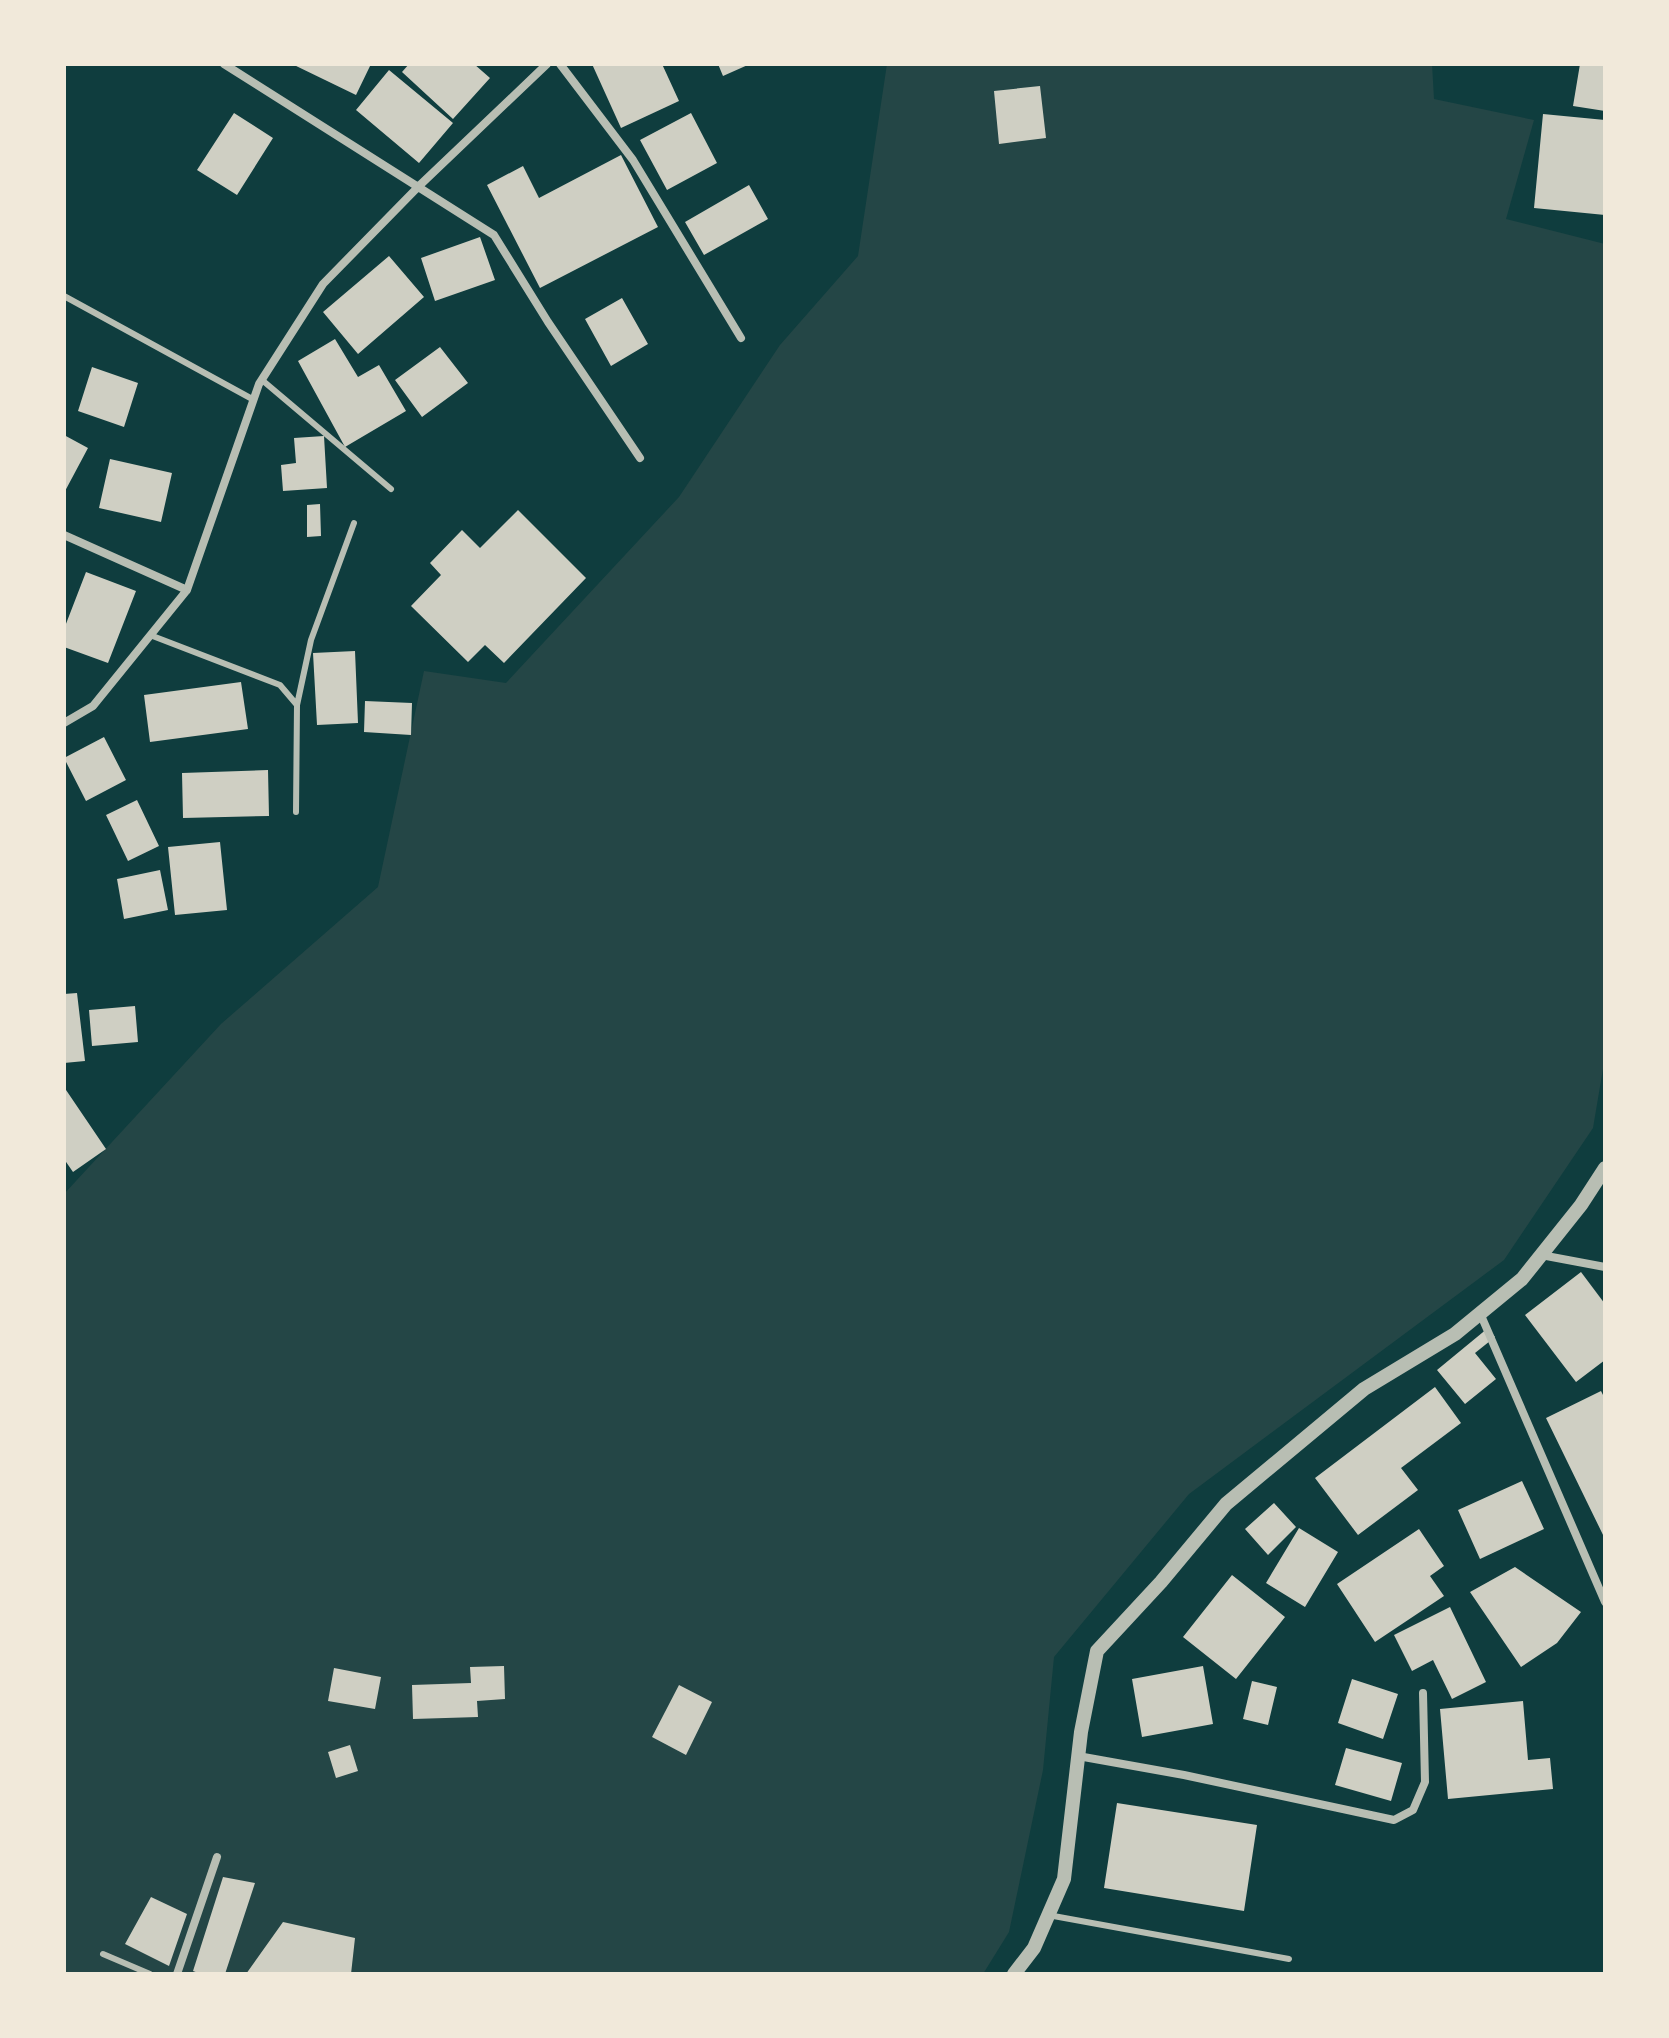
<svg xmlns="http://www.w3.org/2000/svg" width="1669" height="2038" viewBox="0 0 1669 2038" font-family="'PT Sans',sans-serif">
<rect width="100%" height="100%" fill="#0f3d3e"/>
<!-- green -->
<path fill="#244646" d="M887,64H1432L1434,99L1534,120L1506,219L1605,244V1057L1593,1128L1504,1260L1189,1494L1054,1657L1043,1770L1009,1932L983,1974H64V1194L221,1024L378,887L424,671L506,683L679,497L780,345L858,256Z"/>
<!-- building -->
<path fill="#cfcfc3" d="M292,64H371L356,95Z
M409,64H474L490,78L453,119L402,72Z
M592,64H662L679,101L621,128Z
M718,64H750L723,76Z
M1580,64H1605V111L1573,106Z
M389,70L453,123L419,163L356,110Z
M1040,86L1046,138L999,144L994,91Z
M234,113L273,138L237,195L197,170Z
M691,113L717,163L667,190L640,140Z
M1543,114L1605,120V215L1534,208Z
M621,155L658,227L540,288L487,185L523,166L539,198Z
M749,185L768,219L704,255L685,222Z
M480,237L495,280L435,301L421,258Z
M389,256L424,297L358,354L323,312Z
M622,298L648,344L611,366L585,319Z
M335,339L358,377L379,365L406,411L345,447L298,361Z
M440,347L468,383L422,417L395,380Z
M92,367L138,383L124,427L78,411Z
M64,435L88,448L64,493Z
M324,436L327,488L283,491L281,465L296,463L294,438Z
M110,459L172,473L161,522L99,508Z
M320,504L321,536L307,537V505Z
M518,510L586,578L504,663L485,645L468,662L411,606L441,575L430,563L462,530L480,548Z
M86,572L136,591L108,663L64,647V629Z
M355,651L358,723L317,725L313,653Z
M241,682L248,729L150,742L144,695Z
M365,701L412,703L411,735L364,732Z
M104,737L126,780L86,801L64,758Z
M268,770L269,816L183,818L182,773Z
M137,800L159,846L128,861L106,815Z
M220,842L227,910L175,915L168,847Z
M160,870L168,910L124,919L117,879Z
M77,993L85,1061L64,1063V994Z
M135,1006L138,1042L92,1046L89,1010Z
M64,1087L106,1149L73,1172L64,1159Z
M1581,1272L1605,1304V1360L1576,1382L1525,1315Z
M1488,1328L1495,1337L1475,1353L1496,1379L1465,1404L1437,1370Z
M1435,1387L1461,1423L1401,1468L1418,1490L1358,1535L1315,1478Z
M1601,1391L1605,1399V1539L1546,1418Z
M1522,1481L1544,1529L1480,1559L1458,1510Z
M1274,1503L1296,1527L1268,1555L1245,1529Z
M1299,1528L1338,1552L1305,1607L1266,1583Z
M1419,1529L1444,1566L1430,1576L1444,1596L1375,1642L1337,1584Z
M1515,1567L1581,1612L1557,1643L1521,1667L1470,1592Z
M1232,1575L1285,1617L1236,1679L1183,1637Z
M1450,1607L1486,1682L1452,1699L1433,1660L1412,1671L1394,1635Z
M504,1666L505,1699L477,1701L478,1717L413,1719L412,1685L471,1683L470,1667Z
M1203,1666L1213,1724L1142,1737L1132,1679Z
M334,1668L381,1677L375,1709L328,1701Z
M1352,1679L1398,1694L1383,1739L1338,1723Z
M1252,1681L1277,1687L1268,1725L1243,1719Z
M679,1685L712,1702L686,1755L652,1737Z
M1523,1701L1528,1760L1550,1758L1553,1789L1448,1799L1440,1709Z
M350,1745L358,1771L336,1778L328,1752Z
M1346,1748L1402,1763L1391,1801L1335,1785Z
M1117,1803L1257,1825L1244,1911L1104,1888Z
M223,1877L255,1883L225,1974H201L193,1971Z
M151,1897L187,1914L169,1966L125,1944Z
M283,1922L355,1938L351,1974H246Z"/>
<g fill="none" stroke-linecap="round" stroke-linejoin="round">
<!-- service -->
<path stroke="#b8beb3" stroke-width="6" d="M64,296L254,400
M262,380L391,489
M150,635L280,685L297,705L296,812
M297,705L311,640L354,523
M1048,1915L1289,1959
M103,1954L150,1974"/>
<!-- minor -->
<path stroke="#b8beb3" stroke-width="8" d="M224,64L494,235L548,322L640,458
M560,64L633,160L741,338
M64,535L187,590
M64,723L93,706L187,590L259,384L323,284L419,186L547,64
M1541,1255L1605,1267
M1480,1313L1605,1602
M1078,1756L1184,1775L1394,1820L1413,1810L1425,1782L1423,1693
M177,1974L217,1857"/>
<!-- tertiary -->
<path stroke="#b8beb3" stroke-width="14" d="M1014,1974L1034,1948L1064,1879L1081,1732L1097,1651L1161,1582L1226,1504L1364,1389L1455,1334L1522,1279L1581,1205L1605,1168"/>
</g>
<!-- border -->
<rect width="1669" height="2038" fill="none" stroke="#f1e9da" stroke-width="132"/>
</svg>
